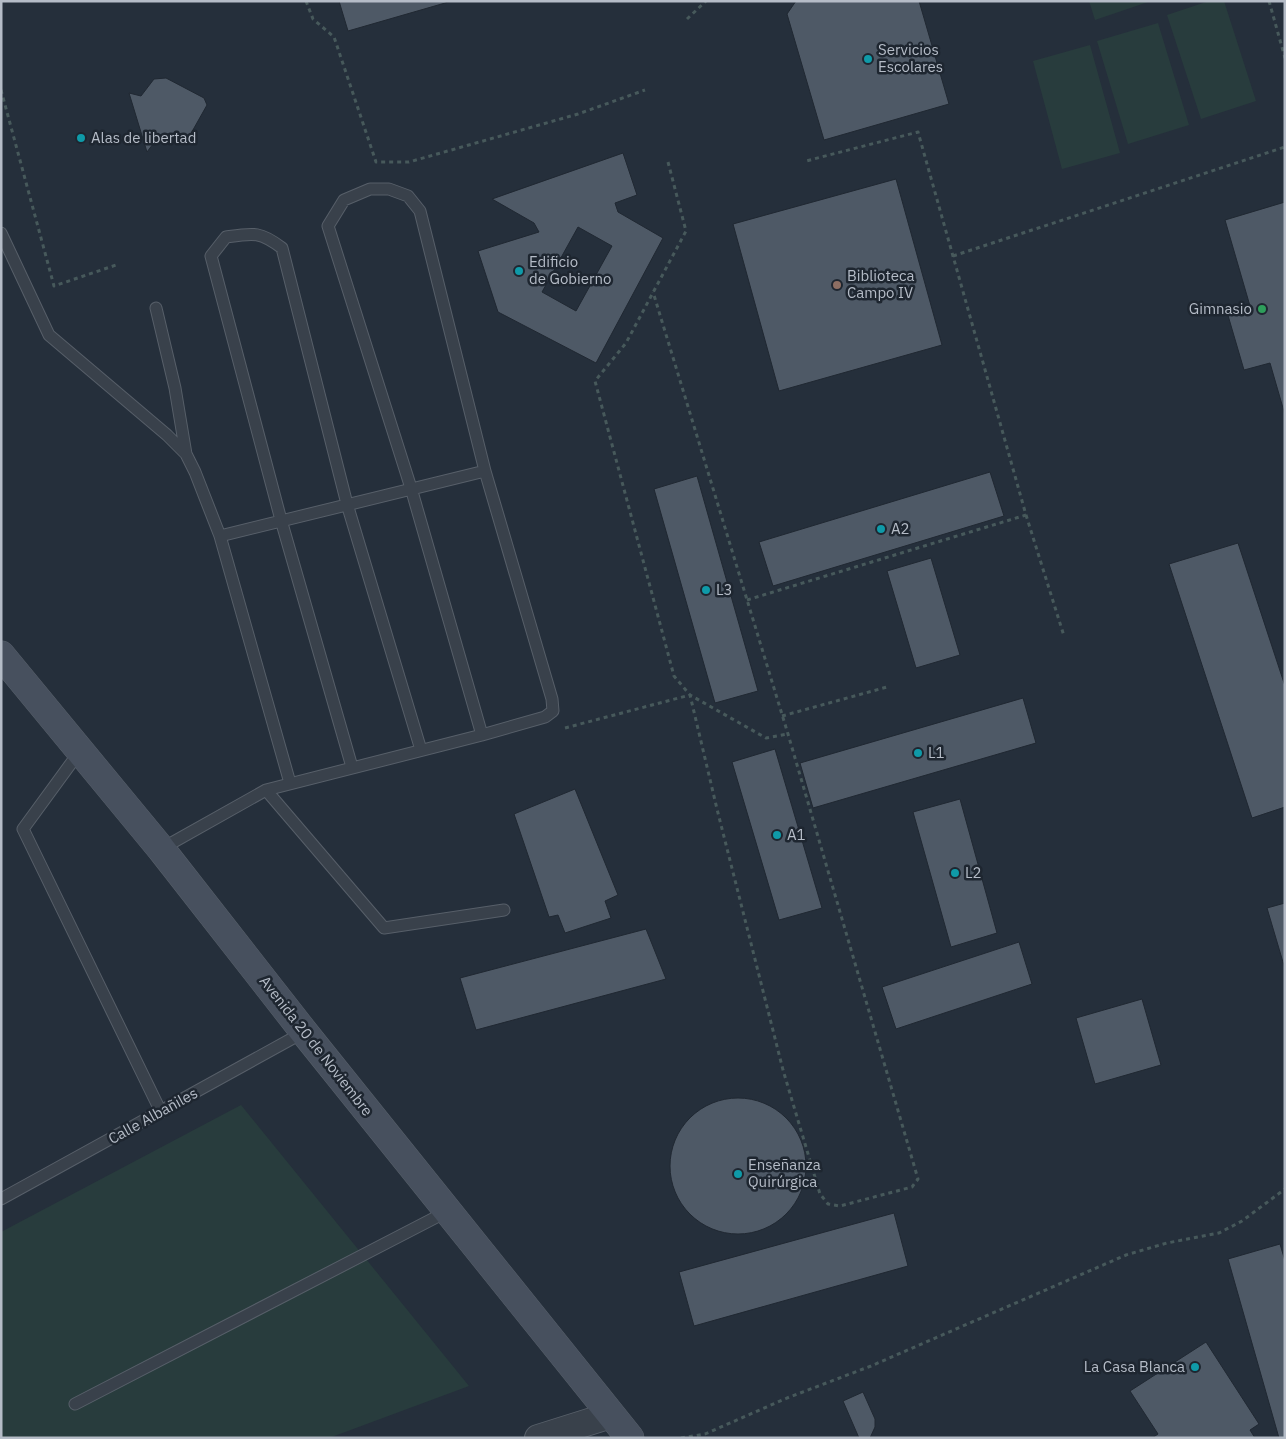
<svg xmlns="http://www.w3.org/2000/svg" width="1286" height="1439" viewBox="0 0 1286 1439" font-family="'IBM Plex Sans',sans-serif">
<rect width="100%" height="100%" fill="#252f3b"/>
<!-- green -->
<path fill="#283c3d" d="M1089,1H1151L1095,20Z
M1209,1H1224L1256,101L1201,119L1167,15Z
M1158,23L1189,125L1128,144L1097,41Z
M1090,45L1120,153L1062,169L1033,61Z
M241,1105L469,1386L329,1438H1V1232Z"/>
<!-- building -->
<path fill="#4e5966" stroke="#202832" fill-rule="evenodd" d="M339,1H452L348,31Z
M796,1H919L949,104L824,140L787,14Z
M166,78L204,98L207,105L189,137L153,144L147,152L129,93L141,96L154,79Z
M623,153L637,195L615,203L618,212L663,238L596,363L498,312L478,251L539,232L534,223L492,199ZM578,227L612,246L576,311L542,292Z
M896,179L942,345L779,391L733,224Z
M1285,202V415L1270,363L1244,370L1227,312L1250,306L1225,220Z
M990,472L1004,516L773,586L759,542Z
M697,476L758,691L715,703L654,489Z
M1238,543L1285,686V807L1252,818L1169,564Z
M931,558L960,655L916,668L887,571Z
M1023,698L1036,743L813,808L800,763Z
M775,749L822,908L779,920L732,762Z
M575,789L618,895L605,901L611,918L565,933L558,915L549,917L514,814Z
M960,799L997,933L951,947L913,812Z
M1285,903V969L1267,908Z
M646,929L666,979L476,1030L460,978Z
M1019,942L1032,984L896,1029L882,987Z
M1142,999L1161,1065L1095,1084L1076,1018Z
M670 1166a68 68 0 1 1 136 0a68 68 0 1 1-136 0Z
M894,1213L908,1266L694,1326L679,1272Z
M1280,1244L1285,1261V1438H1279L1228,1259Z
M1206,1342L1259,1424L1250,1430L1255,1438H1152L1158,1434L1130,1391Z
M863,1392L875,1419V1427L870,1438H859L843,1401Z"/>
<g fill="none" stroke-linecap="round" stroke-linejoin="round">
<defs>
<path id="service" d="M1,233L49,335L167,435L186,454L195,472L220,536L290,783
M156,308L175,388L186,454
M220,536L485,471L420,211L408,196L389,189H370L344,200L328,226L411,488L482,735L545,717L553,711L552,699L485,471
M80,751L23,829L161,1112
M352,767L281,520L211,256L226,237C253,233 260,231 282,248L347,504L421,750
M266,790L384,928L504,910
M161,849L266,790L482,735
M1,1199L304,1032
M75,1404L448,1211"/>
<path id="tertiary" d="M538,1438L611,1415"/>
<path id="secondary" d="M1,655L161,849L304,1032L630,1438"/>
</defs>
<!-- service casing -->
<use href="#service" stroke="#575f69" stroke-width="13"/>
<!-- tertiary casing -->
<use href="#tertiary" stroke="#575f69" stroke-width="28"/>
<!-- secondary casing -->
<use href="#secondary" stroke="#575f69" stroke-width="29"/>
<!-- path -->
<path stroke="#47595b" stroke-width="3" stroke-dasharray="4 4" stroke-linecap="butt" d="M306,1L313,19L334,37L376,162H409L578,114L645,90
M1269,1L1285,58
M687,19L706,1
M1,90L54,286L119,264
M668,162L686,231L626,343L595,381L674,676L690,695L766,738L788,734
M953,256L1285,147
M1026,515L1064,636
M747,600L1026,515L918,132L806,161
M782,716L887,687
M565,728L690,695L717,809L783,1070L820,1194L828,1204L840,1206L912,1187L918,1179L788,734L653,292
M681,1438L705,1434L787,1398L871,1366L1126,1255L1167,1243L1219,1233L1242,1221L1285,1189"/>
<!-- service -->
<use href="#service" stroke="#39414b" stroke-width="11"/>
<!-- tertiary -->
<use href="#tertiary" stroke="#39414b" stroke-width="26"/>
<!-- secondary -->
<use href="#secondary" stroke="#47505e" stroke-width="28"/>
</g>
<!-- markers -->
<g fill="#0f9aa8" stroke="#1e2630" stroke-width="2">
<circle cx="868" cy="59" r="5"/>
<circle cx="81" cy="138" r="5"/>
<circle cx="519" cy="271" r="5"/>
<circle cx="881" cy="529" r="5"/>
<circle cx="706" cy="590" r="5"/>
<circle cx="918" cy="753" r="5"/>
<circle cx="777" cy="835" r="5"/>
<circle cx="955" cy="873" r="5"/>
<circle cx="738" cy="1174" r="5"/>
<circle cx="1195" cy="1367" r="5"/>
</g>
<circle fill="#8d6e63" stroke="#1e2630" stroke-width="2" cx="837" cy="285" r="5"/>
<circle fill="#2e9e5b" stroke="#1e2630" stroke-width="2" cx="1262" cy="309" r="5"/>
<g text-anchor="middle" stroke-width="5" stroke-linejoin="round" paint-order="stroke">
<!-- poi labels -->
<g font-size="15" fill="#b5bcc7" stroke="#1e2630" text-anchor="start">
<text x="878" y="55">Servicios<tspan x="878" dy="17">Escolares</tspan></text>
<text x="91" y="143">Alas de libertad</text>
<text x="529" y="267">Edificio<tspan x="529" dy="17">de Gobierno</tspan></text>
<text x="847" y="281">Biblioteca<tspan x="847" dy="17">Campo IV</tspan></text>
<text x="1252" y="314" text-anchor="end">Gimnasio</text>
<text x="891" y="534">A2</text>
<text x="716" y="595">L3</text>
<text x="928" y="758">L1</text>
<text x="787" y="840">A1</text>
<text x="965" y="878">L2</text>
<text x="748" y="1170">Enseñanza<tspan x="748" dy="17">Quirúrgica</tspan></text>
<text x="1185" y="1372" text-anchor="end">La Casa Blanca</text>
</g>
<!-- street labels -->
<g font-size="15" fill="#b5bcc7" stroke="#1e2630">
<text transform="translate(316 1046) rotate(52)" y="5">Avenida 20 de Noviembre</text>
<text transform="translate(153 1116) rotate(-29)" y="5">Calle Albañiles</text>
</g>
</g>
<!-- border -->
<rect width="1286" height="1439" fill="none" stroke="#b5bcc7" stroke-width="5"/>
</svg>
